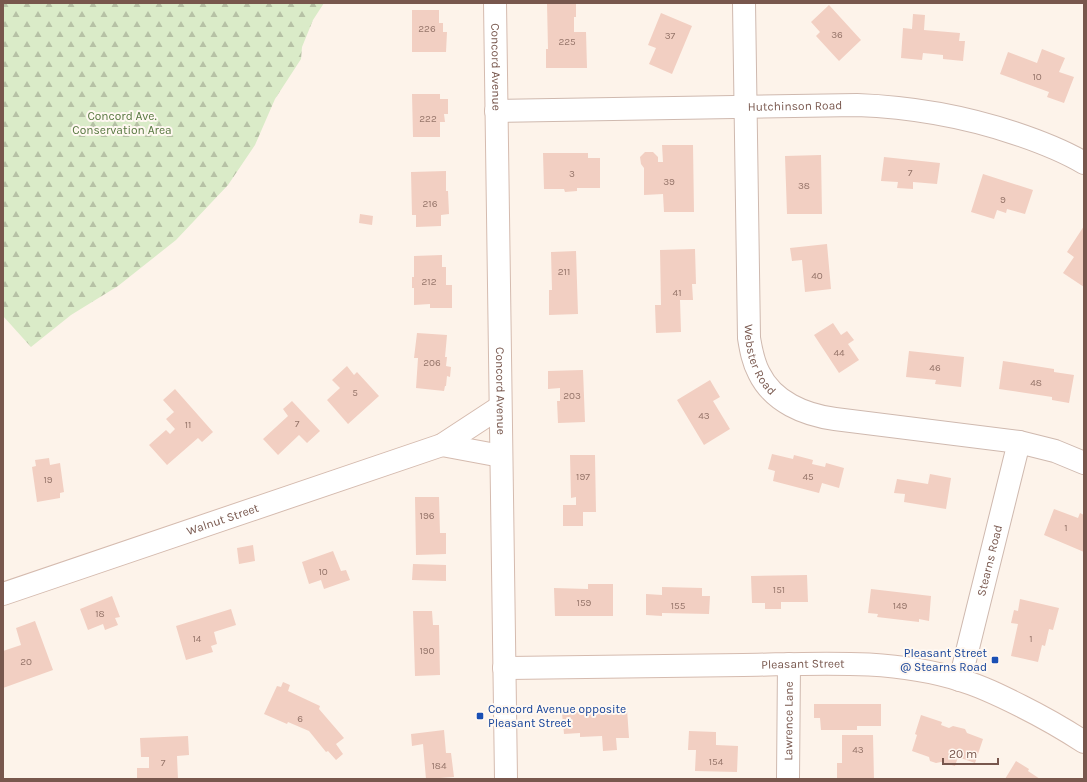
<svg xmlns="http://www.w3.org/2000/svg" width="1087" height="782" viewBox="0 0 1087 782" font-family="Karla,sans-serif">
<defs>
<pattern id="forest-firs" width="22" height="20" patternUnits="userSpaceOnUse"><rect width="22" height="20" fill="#daebc8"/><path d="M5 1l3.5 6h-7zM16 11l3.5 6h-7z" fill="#b6c1a5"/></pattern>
</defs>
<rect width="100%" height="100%" fill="#fdf3ea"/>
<!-- forest -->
<path fill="url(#forest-firs)" d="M3,3H324L313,20L302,47L301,59L275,99L255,145L228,185L176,240L118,286L71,315L31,347L3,316Z"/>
<!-- building -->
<path fill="#f2cfc2" d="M547,3H576V17H574V32H586L587,68H546V49H548Z
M829,5L861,40L839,61L816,36L820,32L811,22Z
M412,10H439V23H443V32H447L446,52H412Z
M661,13L692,26L672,74L649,64L656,48L648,45Z
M913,14L925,15L924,30L960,33L959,41H965L963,61L943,59V55L923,53L922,60L901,58L903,28L912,29Z
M1042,49L1065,58L1059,72L1074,77L1064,103L1047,97L1049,92L1000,74L1008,52L1037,63Z
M412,94H440V99H448V114H444L445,122H440V137H413Z
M662,145H693L694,212H664L663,194L644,195V168L641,164L640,157L645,152H653L658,157V162H663Z
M543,153H588V158H600V188H577V191L565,192L564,189H544Z
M821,155L822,214H787L785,156Z
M884,157L940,163L937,184L913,182V189L897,188L898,182L881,181Z
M446,171V191H448L449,214L441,215V226L416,227V215H412L411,172Z
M983,174L1033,190L1025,214L1007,209L1006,213L997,210L994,219L971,212Z
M360,214L373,216L372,225L359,223Z
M1084,226V287L1063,273L1074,257L1067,252Z
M827,244L831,289L805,292L802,260L792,261L790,248Z
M695,249L696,284H692L693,300H680L681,332L656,333L655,305H661L660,250Z
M576,251L578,314L549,315V290H552L551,252Z
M442,255V267H446V285H452V308H430V304L414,305V288H412V277H414V256Z
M833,323L841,335L847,331L854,340L848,344L859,360L839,373L814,335Z
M417,333L447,335L445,357H447L446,366L451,367L450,377L447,376L446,386H445L444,391L416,388L418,358H414Z
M909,351L964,357L961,387L935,384L936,380L906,377Z
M1003,361L1054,369V372L1074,375L1069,403L1052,400V397L999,389Z
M347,366L354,375L357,372L379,396L348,424L327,400L340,388L332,380Z
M583,370L585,422L558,423L557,401H560V388L548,389V371Z
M710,380L720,397L713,401L730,429L704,445L677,400Z
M175,389L213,432L202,442L198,438L167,465L149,445L166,430L170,434L175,429L166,419L174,412L163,400Z
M292,401L320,431L307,443L299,435L278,455L263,439L288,416L283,409Z
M772,454L793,459L794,455L813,460L812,464L825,467L826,463L844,468L839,488L822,483L819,493L773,481L775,471L768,469Z
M570,455H595L596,512H583V526H563V505H576V497L571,498Z
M49,458L50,465L60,463L64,492L60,493V498L37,502L32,467L36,466L35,460Z
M930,474L951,478L946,509L904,502L905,494L894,493L897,479L928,484Z
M415,497H439L440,533H446V554L416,555Z
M1054,509L1078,518L1080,513L1084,515V552L1044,535Z
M253,545L255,561L239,564L237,548Z
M333,551L341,571L346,570L350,580L324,589L321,580L309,584L302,562Z
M413,564L446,565V581L412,580Z
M807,575L808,602H781V609H765V603H752L751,576Z
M588,584H613V616H555L554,588L588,589Z
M662,587L702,588V596H710L709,614L662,613V616L646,615V594L662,595Z
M871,589L931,596L929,621L919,619V622L877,617L878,614L868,613Z
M112,596L120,617L115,618L118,625L105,630L103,624L88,630L80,609Z
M1020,599L1059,608L1053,630L1049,629L1045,646L1042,645L1038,662L1011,656L1018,624L1011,623L1014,610L1018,611Z
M231,609L236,625L214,632L217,644L211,646L213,652L186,660L176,626Z
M413,611H432L433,625H439L440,675L415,676Z
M35,621L53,670L3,688V651L21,645L16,628Z
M283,682L290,685L288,691L320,706L319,709L344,738L336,744L343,754L336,760L328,751L326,752L309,731L288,722L287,724L264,714L277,686L281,687Z
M814,704H881V726H857V730H821L820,718H814Z
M627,709L629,738H616L617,750L603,751L602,736L580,737V733L564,734L562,713Z
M921,715L942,722L941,725L949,728L953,726L965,729L967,733L983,739L975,763L958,757L955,766L941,762L936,763L930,761L929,757L912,751L917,735L915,734Z
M444,730L446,753H451L454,777L426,779L423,744L412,746L411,734Z
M689,731L716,732V745L738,746L737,772L695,771L696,750H688Z
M842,735H873L874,779H837V763H842Z
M188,736L189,755L177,756L178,779H137V768H149V757H141L140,738Z
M1016,761L1029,769L1028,771L1040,779H1005Z"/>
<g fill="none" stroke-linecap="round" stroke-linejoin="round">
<defs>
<g id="street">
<path id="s1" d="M744,3L749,338C751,350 753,362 759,373C773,402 805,415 835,419L1019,442L1055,451L1084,463"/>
<path id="s2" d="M496,111L857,105C911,107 963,116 1014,133C1038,141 1062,150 1084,163"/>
<path id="s3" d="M960,680L1019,442"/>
<path id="s4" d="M788,779L789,664"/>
</g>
<g id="secondary">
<path id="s5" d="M495,3L506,779"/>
<path d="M442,445L501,456"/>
<path id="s6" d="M3,594L442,445L500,407"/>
<path id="s7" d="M504,668C584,667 664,666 743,665C815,664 891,658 960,680C981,686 1001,696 1021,706C1043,717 1064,729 1084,742"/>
</g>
</defs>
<!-- street casing -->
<use href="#street" stroke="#cfb9af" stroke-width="24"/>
<!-- secondary casing -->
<use href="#secondary" stroke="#d5bbaf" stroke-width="24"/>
<!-- street -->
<use href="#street" stroke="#fff" stroke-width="22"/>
<!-- secondary -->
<use href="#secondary" stroke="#fff" stroke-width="22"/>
</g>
<!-- markers -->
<g fill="#1a4fb4" stroke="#fff8f1" stroke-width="1.5">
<rect x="991" y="656" width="8" height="8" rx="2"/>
<rect x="476" y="712" width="8" height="8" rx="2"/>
</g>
<g text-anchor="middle" stroke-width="4" stroke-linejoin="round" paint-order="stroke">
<!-- number labels -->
<g font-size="10" fill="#96756a">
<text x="427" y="32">226</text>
<text x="837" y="38">36</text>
<text x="670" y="39">37</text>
<text x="567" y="45">225</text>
<text x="1037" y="80">10</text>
<text x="428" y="122">222</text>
<text x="910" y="176">7</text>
<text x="572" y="177">3</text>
<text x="669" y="185">39</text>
<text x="804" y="189">38</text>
<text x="1003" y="203">9</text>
<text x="430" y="207">216</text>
<text x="564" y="275">211</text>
<text x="817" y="279">40</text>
<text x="429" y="285">212</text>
<text x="677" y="296">41</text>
<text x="839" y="356">44</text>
<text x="432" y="366">206</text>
<text x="935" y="371">46</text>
<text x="1036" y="386">48</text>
<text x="355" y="396">5</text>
<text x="572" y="399">203</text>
<text x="704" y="419">43</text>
<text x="297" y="427">7</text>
<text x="188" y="428">11</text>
<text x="583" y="480">197</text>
<text x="808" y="480">45</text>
<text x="48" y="483">19</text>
<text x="427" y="519">196</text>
<text x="1066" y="531">1</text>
<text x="323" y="575">10</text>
<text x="779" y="593">151</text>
<text x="584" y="606">159</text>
<text x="678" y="609">155</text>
<text x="900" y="609">149</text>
<text x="100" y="617">18</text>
<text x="197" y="642">14</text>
<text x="1031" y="642">1</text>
<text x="427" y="654">190</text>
<text x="26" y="665">20</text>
<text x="300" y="722">6</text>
<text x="858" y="753">43</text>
<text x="716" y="765">154</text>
<text x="163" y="766">7</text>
<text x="439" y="769">184</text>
</g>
<!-- street labels -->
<g font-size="12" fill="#78574d" stroke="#fff8f1">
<text dy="4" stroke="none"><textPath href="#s5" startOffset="64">Concord Avenue</textPath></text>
<text dy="4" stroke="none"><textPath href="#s2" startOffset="299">Hutchinson Road</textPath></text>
<text dy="4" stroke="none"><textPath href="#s1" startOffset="359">Webster Road</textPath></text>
<text dy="4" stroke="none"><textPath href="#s5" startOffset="388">Concord Avenue</textPath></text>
<text dy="4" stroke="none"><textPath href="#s6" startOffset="232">Walnut Street</textPath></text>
<text dy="4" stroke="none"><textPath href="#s3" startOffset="123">Stearns Road</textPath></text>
<text dy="4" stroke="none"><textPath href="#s7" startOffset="299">Pleasant Street</textPath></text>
<text dy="4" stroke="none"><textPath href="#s4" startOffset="58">Lawrence Lane</textPath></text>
</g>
<!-- park labels -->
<g font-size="12" fill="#587841" stroke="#fff8f1">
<text x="122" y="120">Concord Ave.<tspan x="122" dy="14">Conservation Area</tspan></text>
</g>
<!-- transit labels -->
<g font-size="12" fill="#164399" stroke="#fff8f1" text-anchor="end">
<text x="987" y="657">Pleasant Street<tspan x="987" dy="14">@ Stearns Road</tspan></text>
<text x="488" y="713" text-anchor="start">Concord Avenue opposite<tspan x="488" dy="14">Pleasant Street</tspan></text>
</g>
</g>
<!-- border -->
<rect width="1087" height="782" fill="none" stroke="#78574d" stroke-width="8"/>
<!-- scale -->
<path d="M943 758v6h55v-6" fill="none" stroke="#78574d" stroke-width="2"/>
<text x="949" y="758" font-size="12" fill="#78574d" stroke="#fff8f1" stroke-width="3" paint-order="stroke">20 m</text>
</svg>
